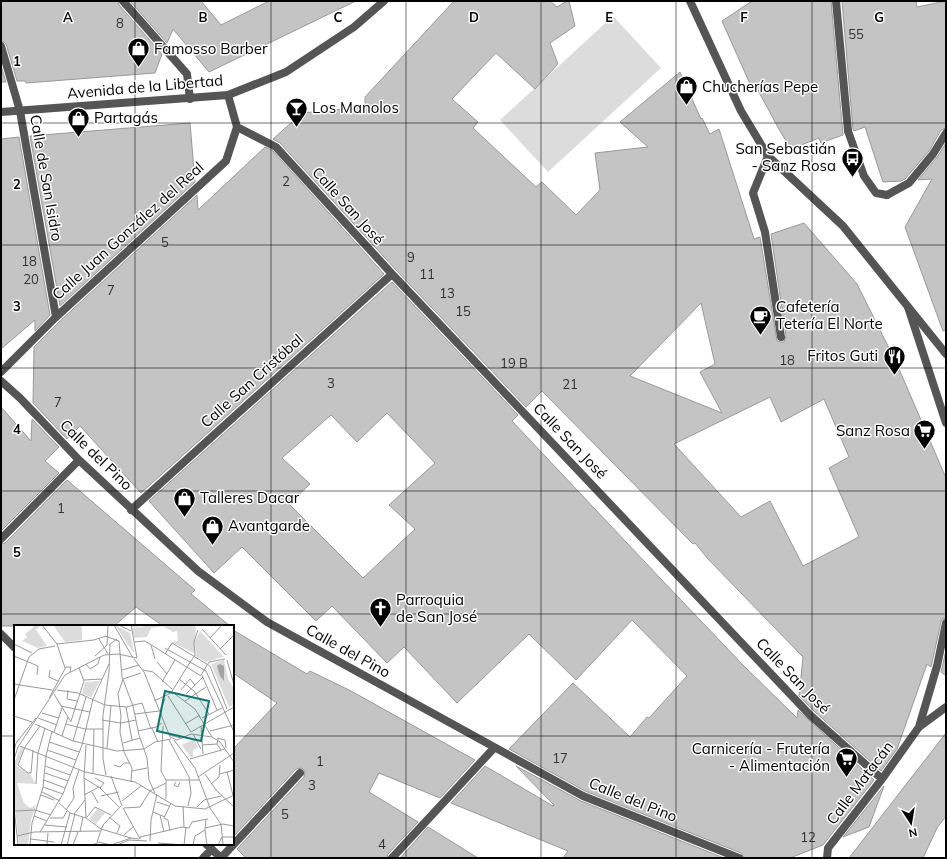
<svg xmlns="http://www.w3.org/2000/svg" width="947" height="859" viewBox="0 0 947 859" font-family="Mulish,sans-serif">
<rect width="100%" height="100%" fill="#fff"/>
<!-- green -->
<path fill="#dcdcdc" d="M613,16L661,68L548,172L500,120Z"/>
<!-- building -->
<path fill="#c4c4c4" stroke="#999" fill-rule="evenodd" d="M1,1H118L119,5L162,54L155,73L26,83L25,81H17L6,44L4,42L1,41Z
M130,1H201L221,25L269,1H356L209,72L173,29L167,43Z
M454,1H550L557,7L567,1H569L575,26L550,43L558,64L535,89L496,53L452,99L478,122L473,128L536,187L542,182L576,215L600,190L595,153L648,147L620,122L680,72L701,119L702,118L710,134L719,129L754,239L760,237L777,341L781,342H784L786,336L771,234L804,223L857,284L896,362L946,478V618L942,619L941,622L931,667L927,664L897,749L881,771L814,711L799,696L803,657L708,559L695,543L693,544L542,391L526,407L396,270L280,143L273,139L302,113L365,107V97ZM701,303L715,364L700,372L722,413L630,376ZM770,397L781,422L824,399L849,457L829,468L859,537L803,566L770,501L741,517L674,444Z
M752,1H831L843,135L821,143L819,138L791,149L780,131L755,85L750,84L722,21Z
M842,1H916L917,7L946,1V128L941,130L929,151L905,179L901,181L883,182L865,127L854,131L853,130Z
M1,66L6,82H1Z
M190,123L195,182L60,306L30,136Z
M19,137L50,315L35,331V320L1,349V139Z
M946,143V330L943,331L905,227L932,179L918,180L937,157Z
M265,147L273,151L384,274L141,493L80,426L67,439L33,403L34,347L60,321L197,195L198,210Z
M392,282L518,415L512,421L660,578L743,665L797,718L798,710L874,780L823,845L790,858H744L741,853L585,791L509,749L573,683L630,737L647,717L649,718L687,676L632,620L576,680L529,634L457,703L404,647L387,663L332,606L316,621L242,547L214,573L149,501ZM387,413L435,463L389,505L415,529L363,578L289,504L310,484L282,458L331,415L357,442Z
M1,407L31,441L32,419L59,447L45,461L59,473L1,531Z
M67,480L195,590L191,594L230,626H163L136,607L114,626H1V544L5,543Z
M233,630L307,674L310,671L351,691L475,760L440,798L379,773L369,792L418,822L388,854L387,858H246L237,849L304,777L305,772L302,768L296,769L233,837V749L277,703L233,673Z
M946,650V676L941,672Z
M946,733V816L937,828L923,858H849Z
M485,766L553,806L554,805L516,766L581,801L724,858H563L568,851L451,803Z
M884,786L869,827L843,837Z
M428,827L478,858H400Z"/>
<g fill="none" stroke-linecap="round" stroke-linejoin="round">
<!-- service -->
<path stroke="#555" stroke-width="8" d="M848,131L864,176L876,193L887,195"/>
<!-- minor -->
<path stroke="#555" stroke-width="8" d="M123,1L187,74L190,99
M836,1L848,131
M1,46L20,111L56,317
M237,127L276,147L392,274L810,715L882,779
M768,156L753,193L765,232L781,337
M887,195L909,183L933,154L946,133
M908,307L946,423
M1,372L56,317L226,161L237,127L228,95
M1,381L20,398L79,460L198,571L267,622L583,796L739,858
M131,510L392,274
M1,539L79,460
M1,634L15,648
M919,727L937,666L946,623
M206,844L221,858
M203,858L212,849
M221,858L300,773
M392,858L494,748
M827,858L828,848L882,779L919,727L946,707"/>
<!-- tertiary -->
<path stroke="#555" stroke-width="8" d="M690,1L741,111L768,156L843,226L946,354
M1,112L228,95L286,72L354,27L384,1"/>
</g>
<!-- grid -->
<path fill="none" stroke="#000" stroke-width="1" stroke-opacity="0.55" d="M135,1V626M271,1V858M406,1V858M541,1V858M676,1V858M812,1V858M1,123H946M1,245H946M1,368H946M1,491H946M1,614H946M1,736H15M233,736H946M135,844V858"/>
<!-- icons -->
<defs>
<symbol id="shop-pin" viewBox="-11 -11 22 30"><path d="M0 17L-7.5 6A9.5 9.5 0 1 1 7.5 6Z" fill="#000" stroke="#fff"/><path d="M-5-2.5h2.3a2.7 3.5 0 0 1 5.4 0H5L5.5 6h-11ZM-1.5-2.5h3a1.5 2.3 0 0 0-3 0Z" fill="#fff"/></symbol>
<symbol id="bar-pin" viewBox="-11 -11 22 30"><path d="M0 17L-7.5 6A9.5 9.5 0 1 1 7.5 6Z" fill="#000" stroke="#fff"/><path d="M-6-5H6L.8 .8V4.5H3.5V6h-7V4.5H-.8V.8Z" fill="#fff"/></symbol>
<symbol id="bus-pin" viewBox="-11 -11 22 30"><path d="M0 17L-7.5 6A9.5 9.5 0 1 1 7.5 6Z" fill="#000" stroke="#fff"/><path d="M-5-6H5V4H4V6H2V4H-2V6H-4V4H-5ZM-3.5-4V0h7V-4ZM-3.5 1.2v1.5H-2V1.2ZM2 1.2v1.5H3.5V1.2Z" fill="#fff"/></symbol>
<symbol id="cafe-pin" viewBox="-11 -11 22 30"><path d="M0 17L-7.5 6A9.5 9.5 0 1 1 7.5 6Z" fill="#000" stroke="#fff"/><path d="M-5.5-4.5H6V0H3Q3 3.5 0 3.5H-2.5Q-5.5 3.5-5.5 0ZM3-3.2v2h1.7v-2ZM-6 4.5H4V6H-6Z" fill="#fff"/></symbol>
<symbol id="restaurant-pin" viewBox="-11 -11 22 30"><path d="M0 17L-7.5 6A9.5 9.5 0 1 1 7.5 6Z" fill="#000" stroke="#fff"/><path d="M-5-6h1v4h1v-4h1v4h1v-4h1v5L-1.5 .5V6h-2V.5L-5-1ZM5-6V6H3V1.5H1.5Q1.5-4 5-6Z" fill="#fff"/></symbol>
<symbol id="supermarket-pin" viewBox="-11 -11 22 30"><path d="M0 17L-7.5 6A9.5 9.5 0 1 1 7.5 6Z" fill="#000" stroke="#fff"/><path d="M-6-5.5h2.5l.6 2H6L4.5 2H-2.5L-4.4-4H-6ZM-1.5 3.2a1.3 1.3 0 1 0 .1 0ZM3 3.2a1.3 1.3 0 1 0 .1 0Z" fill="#fff"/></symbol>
<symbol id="church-pin" viewBox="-11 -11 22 30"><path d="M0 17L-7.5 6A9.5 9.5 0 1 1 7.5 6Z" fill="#000" stroke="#fff"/><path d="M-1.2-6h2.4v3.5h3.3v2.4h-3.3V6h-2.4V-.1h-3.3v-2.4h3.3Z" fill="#fff"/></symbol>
</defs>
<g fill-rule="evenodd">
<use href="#shop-pin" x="126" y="36" width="25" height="34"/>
<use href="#shop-pin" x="674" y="74" width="25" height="34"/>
<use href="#bar-pin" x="284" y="96" width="25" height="34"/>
<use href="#shop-pin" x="66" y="106" width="25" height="34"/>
<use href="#bus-pin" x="840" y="146" width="25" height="34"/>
<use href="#cafe-pin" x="748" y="304" width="25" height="34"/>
<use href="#restaurant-pin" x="882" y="344" width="25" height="34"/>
<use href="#supermarket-pin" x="912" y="418" width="25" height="34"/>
<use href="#shop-pin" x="172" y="486" width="25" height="34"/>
<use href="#shop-pin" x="200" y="514" width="25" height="34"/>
<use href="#church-pin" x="368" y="596" width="25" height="34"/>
<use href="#supermarket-pin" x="834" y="746" width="25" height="34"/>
</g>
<g text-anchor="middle" stroke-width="3" stroke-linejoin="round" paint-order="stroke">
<!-- number labels -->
<g font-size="13" fill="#313131">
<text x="120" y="28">8</text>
<text x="856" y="39">55</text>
<text x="286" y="186">2</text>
<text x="165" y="247">5</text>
<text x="411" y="262">9</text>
<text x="29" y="266">18</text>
<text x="427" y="279">11</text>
<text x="31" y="284">20</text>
<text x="111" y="295">7</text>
<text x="447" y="298">13</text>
<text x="463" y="316">15</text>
<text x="787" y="365">18</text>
<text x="514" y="368">19 B</text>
<text x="331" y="388">3</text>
<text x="570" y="389">21</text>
<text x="58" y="407">7</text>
<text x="61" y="513">1</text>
<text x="560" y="763">17</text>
<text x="320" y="766">1</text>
<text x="312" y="790">3</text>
<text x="285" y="819">5</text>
<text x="808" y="842">12</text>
<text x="382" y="849">4</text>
</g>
<!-- poi labels -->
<g font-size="15" fill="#000" stroke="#fff" text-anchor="start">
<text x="154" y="54">Famosso Barber</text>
<text x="702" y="92">Chucherías Pepe</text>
<text x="312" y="113">Los Manolos</text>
<text x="94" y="123">Partagás</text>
<text x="836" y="154" text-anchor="end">San Sebastián<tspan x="836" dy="17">- Sanz Rosa</tspan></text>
<text x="776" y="312">Cafetería<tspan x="776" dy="17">Tetería El Norte</tspan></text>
<text x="878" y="361" text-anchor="end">Fritos Guti</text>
<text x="910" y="436" text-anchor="end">Sanz Rosa</text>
<text x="200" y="503">Talleres Dacar</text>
<text x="228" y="531">Avantgarde</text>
<text x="396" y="605">Parroquia<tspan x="396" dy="17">de San José</tspan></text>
<text x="830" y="754" text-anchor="end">Carnicería - Frutería<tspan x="830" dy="17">- Alimentación</tspan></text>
</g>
<!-- street labels -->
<g font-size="15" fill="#000" stroke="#fff">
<text transform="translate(145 87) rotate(-5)" y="5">Avenida de la Libertad</text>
<text transform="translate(46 178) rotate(80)" y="5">Calle de San Isidro</text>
<text transform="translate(348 206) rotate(48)" y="5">Calle San José</text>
<text transform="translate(128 231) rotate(-42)" y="5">Calle Juan González del Real</text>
<text transform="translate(252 381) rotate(-42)" y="5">Calle San Cristóbal</text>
<text transform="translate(570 441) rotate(46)" y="5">Calle San José</text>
<text transform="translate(96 455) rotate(44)" y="5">Calle del Pino</text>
<text transform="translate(348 651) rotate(29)" y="5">Calle del Pino</text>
<text transform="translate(793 676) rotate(46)" y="5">Calle San José</text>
<text transform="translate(860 783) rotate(-53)" y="5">Calle Matacán</text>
<text transform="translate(633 800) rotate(22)" y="5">Calle del Pino</text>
</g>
</g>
<!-- overview -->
<g transform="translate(14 625)">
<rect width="220" height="220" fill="#fff"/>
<path d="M22,0L26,1L22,5L33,21L24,23L8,16L13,12L11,9ZM39,0H68V15L51,17ZM101,0L116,8L120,27H119ZM137,0H178L182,2L180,28L157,17L164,16L163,6L159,7L149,1L137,3L133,12L120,13L118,3ZM186,6L209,31V32L192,37L182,31L181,16ZM210,35L214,54L220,64V80L215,82L197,39ZM86,56L77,72L68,69L71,57ZM180,114L184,122L179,125V132L177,133L168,120ZM7,122L10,123L3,141L16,149L22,159L3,158L10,178L16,183L22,180L17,195L14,220H5L0,173V139ZM83,184L91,188L82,199L75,194Z" fill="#dcdcdc"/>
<path d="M206,39L210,41V56L217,65L206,51L203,41Z" fill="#a3a3a3"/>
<path fill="none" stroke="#999" stroke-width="1" d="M28,0L43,19L51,43M100,0L119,33M105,0L117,6M117,1L134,0M188,4L212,30M91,11L105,16L108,52L119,81L125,110L133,133L135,155L141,168M196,13L208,0M85,14L94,29M120,17L131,16L187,51M0,19L18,28M43,19L80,15L92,11M137,20L141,34M151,23L192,46L220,107M206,24L220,10M151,29L158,18L196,41L213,84M0,31L24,41L23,50M81,31L93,20L94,0M120,34L130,47L156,112L163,115M213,35L220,60M143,37L153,49M72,39L76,44L84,39L86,32M36,45L35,52L44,56M108,45L125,40M129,45L139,47L158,64M187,50L195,37L211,34M188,50L203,85M109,54L104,69L107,91L106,107L110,127L118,143L117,157M109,54L127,48M165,54L180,66L195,89M70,55L88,54M148,57L161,35M0,59L38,65M43,65L64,68L91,80L112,82L128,78L137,104M54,65L53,74L63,76M167,65L176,54L181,60M157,66L181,84L198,112M40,69L57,97M172,69L189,52M154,71L177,107M35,73L52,42H57L56,47M0,75L15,32L25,24L41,21M140,76L157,68L173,42L181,30L180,17L184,5M171,76L192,62M47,81L76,87M112,82L118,115M28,88L45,93M121,89L145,86M147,90V83L151,74M0,91L18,97M24,93L43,100M188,93L208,83M88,95L107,98L122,95M57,96L70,56L65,43M21,99L59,116L103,126L130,124L141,117L157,114M52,99L71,104H89M171,99L186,90M149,101L147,146L152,155V174M187,101L189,129M138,103L144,117M124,106L142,102L148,98M196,106L220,100M40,107L48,83M177,107L220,82M179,109L187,124M155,110L167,113M48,111L54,92M203,113L211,115L212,123M204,114L203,119L207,125M155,115L175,152L177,168L174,181M160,115L181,143L196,183L207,199L209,220M163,115L177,109L198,112L206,117L220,137M59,116L72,72M35,117L65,127M109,118L126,113M72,120L70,152L72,193M188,120L203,119M6,121L71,147L121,157L161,181L191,184L220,170M93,123L97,81M19,125L17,148H14L4,140L11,122L26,101M33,125L62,135M0,126L2,118L22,93M0,134L4,122L51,50L90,30L104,29L123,33L117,0M176,134L211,124M100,140L106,142L110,138H116M31,141L56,150M118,146L133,143M213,147L219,170M31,148L54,156M79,149L80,104M191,149L202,165L220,182M206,149L220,145M92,150L89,134V90L95,47L96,19L103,14M97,151L108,181M184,152L220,128M70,153L86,163L105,182M81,153L90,158L86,163M30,155L51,163M152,155H185M162,157L160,160L164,162L166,157M22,159L24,128L31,103M197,159L205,152L206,140M29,162L49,169M28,167L46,176M78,167L84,178M27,170L40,175M70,170L85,162M87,171L105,167M108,176L127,161M143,177L155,181M45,178L56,188L72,193L87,204L117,213M169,181L170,202M183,182L190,175L207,171M0,183L4,220M109,183L125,212M110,183L126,182L136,166L152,158M52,185L60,173L59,163L65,145M1,186L21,185L37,190M139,187L151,192M60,189L71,175M146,190L150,207M20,191L33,196M73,192L81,182L97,190M95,192L106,201L103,208M36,193H49L53,186M192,194L191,205L193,220M31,200L53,202M191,203L209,199L220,201M156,206L154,195L150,193L157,178M26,207L49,169L68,120L79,74L95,39M66,207L69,192M110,210L120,201M3,211L20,207L86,206M125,212L126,214V212L168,202L175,203L178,197L194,194M17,214L40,217M136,216L137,195L143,169M83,217L89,200L107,181M144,218L171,220M16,220L18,198L29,162L32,131L38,106M33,220L34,208M47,220L56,188M53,220L61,189M59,220L64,207M79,220L85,217L96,220M97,220L117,213L125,214M103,220L115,215L133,216M170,220L172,202M179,220L181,211L191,205M204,220L208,212H220"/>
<path fill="#0f766e" fill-opacity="0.15" stroke="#0f766e" stroke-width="2" d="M151,66L195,76L187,116L143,106Z"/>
<rect width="220" height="220" fill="none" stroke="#000" stroke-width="2"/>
</g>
<g font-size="13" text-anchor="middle" font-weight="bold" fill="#000" stroke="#fff" stroke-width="3" stroke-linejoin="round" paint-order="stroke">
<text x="68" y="22">A</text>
<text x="203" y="22">B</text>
<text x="338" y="22">C</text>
<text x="474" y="22">D</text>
<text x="609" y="22">E</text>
<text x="744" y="22">F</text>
<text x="879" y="22">G</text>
<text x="17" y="66">1</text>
<text x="17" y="189">2</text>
<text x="17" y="311">3</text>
<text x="17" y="434">4</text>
<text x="17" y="557">5</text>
</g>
<!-- border -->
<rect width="947" height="859" fill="none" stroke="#000000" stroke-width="4"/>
<!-- north arrow -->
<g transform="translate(911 823) rotate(168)" stroke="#ffffff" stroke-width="3" paint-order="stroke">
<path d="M0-3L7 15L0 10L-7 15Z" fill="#000000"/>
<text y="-6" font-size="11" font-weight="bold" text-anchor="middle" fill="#000000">N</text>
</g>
</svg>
